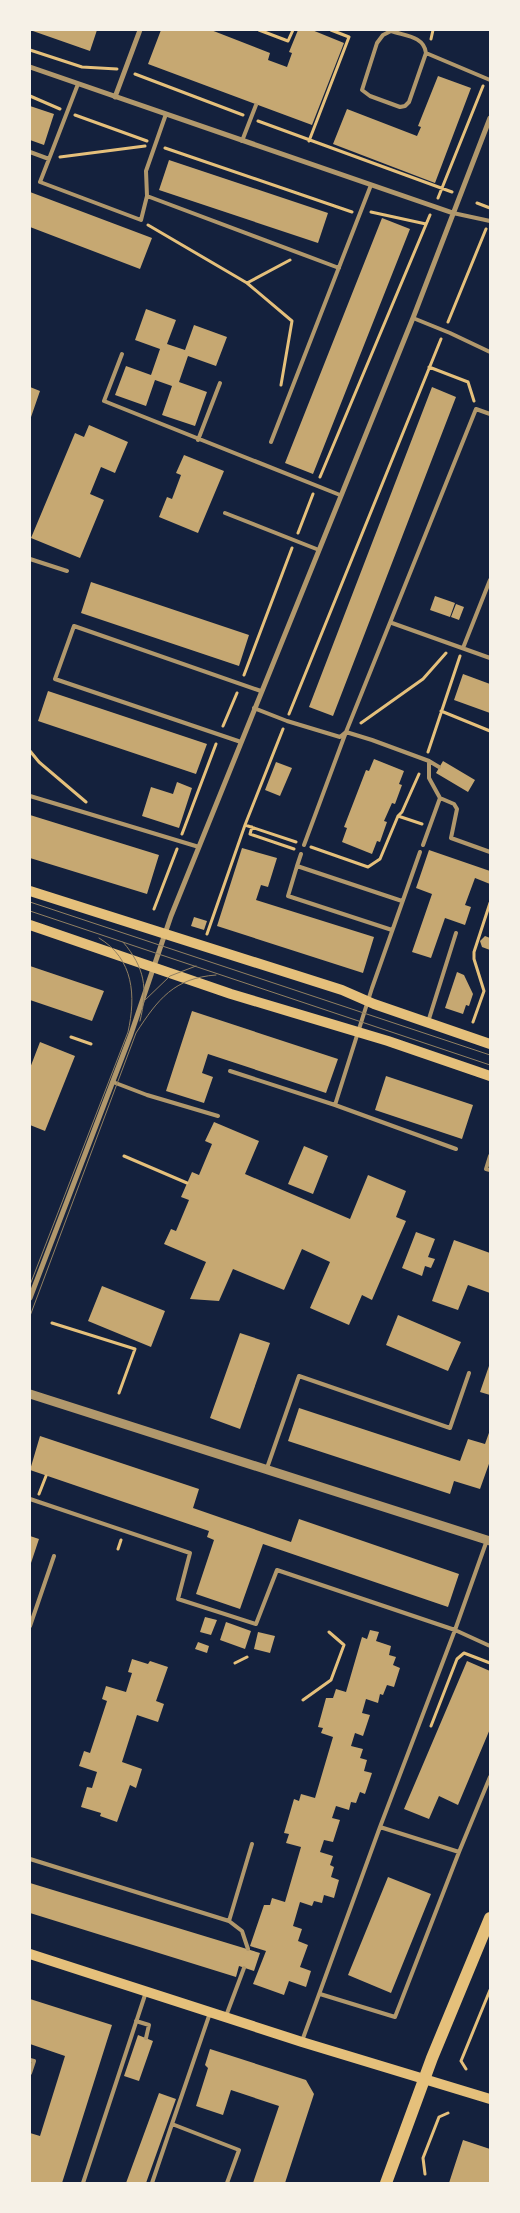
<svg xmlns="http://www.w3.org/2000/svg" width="520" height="2213" viewBox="0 0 520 2213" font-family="Inter,sans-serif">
<rect width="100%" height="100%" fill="#14213d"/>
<!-- building -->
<path fill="#c6a872" d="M30,30H97L90,51Z
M161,30H211L270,53L268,60L287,67L292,53L289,52L298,30H312L344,43L312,125L148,64Z
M438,76L471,88L435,183L333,144L347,109L417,136L421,127L418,126Z
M30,106L54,114L44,145L30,140Z
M169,160L328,213L318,243L159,190Z
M30,192L152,238L140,269L30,227Z
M382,218L410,229L313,474L285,463Z
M146,309L176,320L167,344L185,350L194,325L227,337L216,366L188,356L179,382L207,392L195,426L162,415L172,386L155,380L146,406L115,395L126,366L151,375L160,349L135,340Z
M30,387L40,391L30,420Z
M432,387L456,397L333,716L309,707Z
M89,425L128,442L115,473L101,467L90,494L104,500L80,558L31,538L75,433L84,437Z
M184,455L224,471L198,533L159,517L167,497L172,499L181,475L176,473Z
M91,582L249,635L239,666L81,613Z
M435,596L455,603L450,617L430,610Z
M456,604L464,607L459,620L451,617Z
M463,674L490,684V713L454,700Z
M48,691L207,744L196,774L38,721Z
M374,759L404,771L399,784L402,785L395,804L392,803L384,821L387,822L380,842L377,841L372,854L342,842L347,828L344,827L366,770L369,771Z
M443,761L475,780L468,792L436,773Z
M276,762L292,768L280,796L265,790Z
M177,782L192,788L179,828L142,816L151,787L173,794Z
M30,815L159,855L147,894L30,858Z
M242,848L277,858L268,887L261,885L256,900L374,937L363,973L217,926Z
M429,850L490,871V884L475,878L465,905L471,907L465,925L445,918L431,958L412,952L432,894L416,888Z
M194,917L207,921L204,930L191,926Z
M485,936L490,938V950L482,947L480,941Z
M30,966L104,991L92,1021L30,1000Z
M457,972L464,975L473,994L469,1006L466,1005L463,1014L445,1008Z
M192,1011L338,1059L326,1093L208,1054L202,1073L213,1077L204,1103L166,1091Z
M40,1042L75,1056L45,1131L30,1125V1068Z
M386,1076L473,1105L462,1139L375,1110Z
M214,1122L259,1141L245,1174L350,1219L368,1175L406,1191L396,1217L406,1221L372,1300L362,1295L349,1325L310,1308L330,1262L302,1249L284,1290L233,1269L219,1301L190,1299L206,1262L164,1244L171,1229L176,1231L189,1200L181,1197L192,1172L199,1175L212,1144L205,1141Z
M304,1146L328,1156L313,1194L288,1184Z
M416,1232L435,1239L428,1257L435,1259L431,1268L425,1266L422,1276L402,1268Z
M454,1240L490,1253V1293L468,1285L458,1310L432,1301Z
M102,1286L165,1311L151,1347L88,1321Z
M398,1315L461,1342L448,1371L386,1345Z
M240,1333L270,1343L240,1429L210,1418Z
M490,1363V1395L480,1392Z
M299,1408L460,1461L468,1439L485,1444L490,1430V1461L480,1489L454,1481L450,1494L288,1441Z
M40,1436L199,1489L193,1508L291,1542L299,1519L459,1574L448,1607L263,1544L240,1609L196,1594L214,1540L207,1537L209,1531L30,1470Z
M30,1536L39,1539L30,1566Z
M205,1617L217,1620L211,1635L200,1632Z
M226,1622L251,1631L245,1649L220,1640Z
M370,1630L379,1632L376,1641L391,1646L389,1655L396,1657L393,1665L400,1668L394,1687L387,1685L383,1695L380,1694L378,1703L366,1699L362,1713L370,1715L363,1736L355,1733L351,1746L363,1749L360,1758L367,1760L364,1771L372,1773L365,1794L360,1792L356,1803L351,1802L349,1810L336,1806L332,1818L340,1820L333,1842L324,1840L320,1852L333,1856L330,1865L334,1867L331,1877L339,1880L334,1898L324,1895L322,1903L314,1901L312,1906L300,1902L293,1926L302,1929L298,1941L308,1945L300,1967L311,1971L306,1987L289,1981L284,1995L253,1984L266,1951L250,1946L264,1905H270L272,1898L285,1902L301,1847L286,1843L289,1834L284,1833L294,1799L299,1801L301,1794L315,1798L333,1737L321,1733L323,1728L318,1727L326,1698H333L336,1689L346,1692L362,1637L367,1639Z
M258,1632L275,1636L270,1653L254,1649Z
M198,1642L209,1646L207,1653L195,1649Z
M132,1659L148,1664L150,1661L168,1667L156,1701L164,1704L158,1722L137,1715L122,1762L142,1769L136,1788L130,1785L117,1822L100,1816L101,1813L81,1807L87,1787L92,1788L97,1772L79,1766L84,1751L90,1753L107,1701L102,1699L106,1686L126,1692L132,1673L128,1672Z
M467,1661L490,1671V1729L458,1805L439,1796L429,1819L404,1809Z
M388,1877L431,1894L391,1993L348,1975Z
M30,1883L260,1953L254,1971L239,1966L236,1977L30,1913Z
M30,1999L112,2025L62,2183H30V2133L40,2136L65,2056L30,2044Z
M138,2035L153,2041L139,2081L124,2076Z
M210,2049L306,2080L314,2094L285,2183H253L279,2106L231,2090L223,2115L196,2106L208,2068L205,2065Z
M159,2093L176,2099L146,2183H126Z
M463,2140L490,2149V2183H449Z"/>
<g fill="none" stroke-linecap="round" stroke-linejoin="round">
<!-- path -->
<path stroke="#e5c07b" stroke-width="3" d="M259,30L288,41L293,30
M431,39L433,30
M30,50L82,67L117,69
M135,74L243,115
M30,96L60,109
M75,115L147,141
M258,121L452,192
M309,141L349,37L331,30
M165,148L352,212
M60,157L145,146
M438,198L483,86
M477,203L490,208
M371,212L426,224
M148,225L247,283L292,321L281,385
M247,283L290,260
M448,322L486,229
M429,367L468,382L474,401
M320,477L430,215
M298,533L313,494
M244,675L292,548
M441,711L490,731
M289,714L441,339
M361,723L423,679L446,653
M223,726L237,693
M30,751L39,762L86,802
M428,752L460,656
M398,816L402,812L419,774
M245,825L296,842
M252,827L250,834L294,849
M182,834L216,744
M311,847L368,867L380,859L398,816L422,824
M154,909L177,849
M207,934L245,825L283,729
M473,1022L484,991L474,959V952L490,903
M71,1037L91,1044
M124,1156L187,1183
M52,1323L135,1349L119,1393
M39,1494L46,1476
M118,1549L121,1540
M235,1663L247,1657
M303,1700L331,1680L344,1645L329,1632
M431,1726L457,1659L464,1653L490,1663
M466,2069L461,2061L490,1990
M425,2174L423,2158L439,2117L448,2113"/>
<!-- service -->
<path stroke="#b1986c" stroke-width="4" d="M426,53C424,36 405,36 391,31L383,35L377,43L362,90L370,96L400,107L405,106L409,102L426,53L490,80
M242,141L256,105
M30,152L49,159L40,182L141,220L147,196L146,171L166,114
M49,159L78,84
M147,196L339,268
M453,213L490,221
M413,318L450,333L490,352
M122,354L104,401L340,495
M198,440L220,383
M271,442L371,185
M225,513L319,550
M30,559L67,571
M392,623L490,658
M463,648L490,580
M254,708L287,721L340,737L346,732L372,740L429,761V778L440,798L423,845
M241,742L55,679L74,626L261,691
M429,761L439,767
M30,796L199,847
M440,798L454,804L457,809L451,838L490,852
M304,845L346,732L476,409L490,414
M420,852L372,988L335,1105L456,1149
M301,854L297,866L402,901
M297,866L288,896L392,930
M428,1022L456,933
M230,1071L335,1105
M113,1082L147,1095L218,1116
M490,1156L486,1169L490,1170
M267,1468L299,1376L450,1428L469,1373
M30,1499L190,1553L178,1599L256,1624L277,1570L455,1630L487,1540
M30,1626L54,1556
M490,1646L455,1630L380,1827L459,1852L490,1777
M30,1859L229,1921L252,1844
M229,1921L242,1931L248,1949
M320,1994L395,2017L459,1852
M210,2013L172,2124L239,2150L227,2183
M226,2016L244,1968
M136,2021L149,2025L146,2038
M302,2041L380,1827
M30,2060L34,2061L30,2073
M83,2183L146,1992
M152,2183L172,2124"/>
<!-- minor -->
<path stroke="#b1986c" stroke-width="5" d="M30,67L453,213
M115,97L140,30
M30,1298L131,1034L171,916L413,318L490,118"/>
<!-- tertiary -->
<path stroke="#b1986c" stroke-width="9" d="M30,1394L490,1541"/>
<!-- secondary -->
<path stroke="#e5c07b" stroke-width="10" d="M30,891L342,990L374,1004L490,1044
M30,925L231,994L388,1041L490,1076
M30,1954L302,2042L490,2099"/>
<!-- primary -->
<path stroke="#e5c07b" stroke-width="12" d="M386,2183L432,2058L490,1918"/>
<!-- tram -->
<path stroke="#918062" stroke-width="1" d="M30,902L490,1055
M30,911L490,1065
M123,942C145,968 148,988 140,1021
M143,1002L170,976L196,966
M30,1285L128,1032C136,996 134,959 99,938
M30,1316L136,1033C158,999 174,978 216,975"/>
</g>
<!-- border -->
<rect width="520" height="2213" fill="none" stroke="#f6f1e7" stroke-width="62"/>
</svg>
